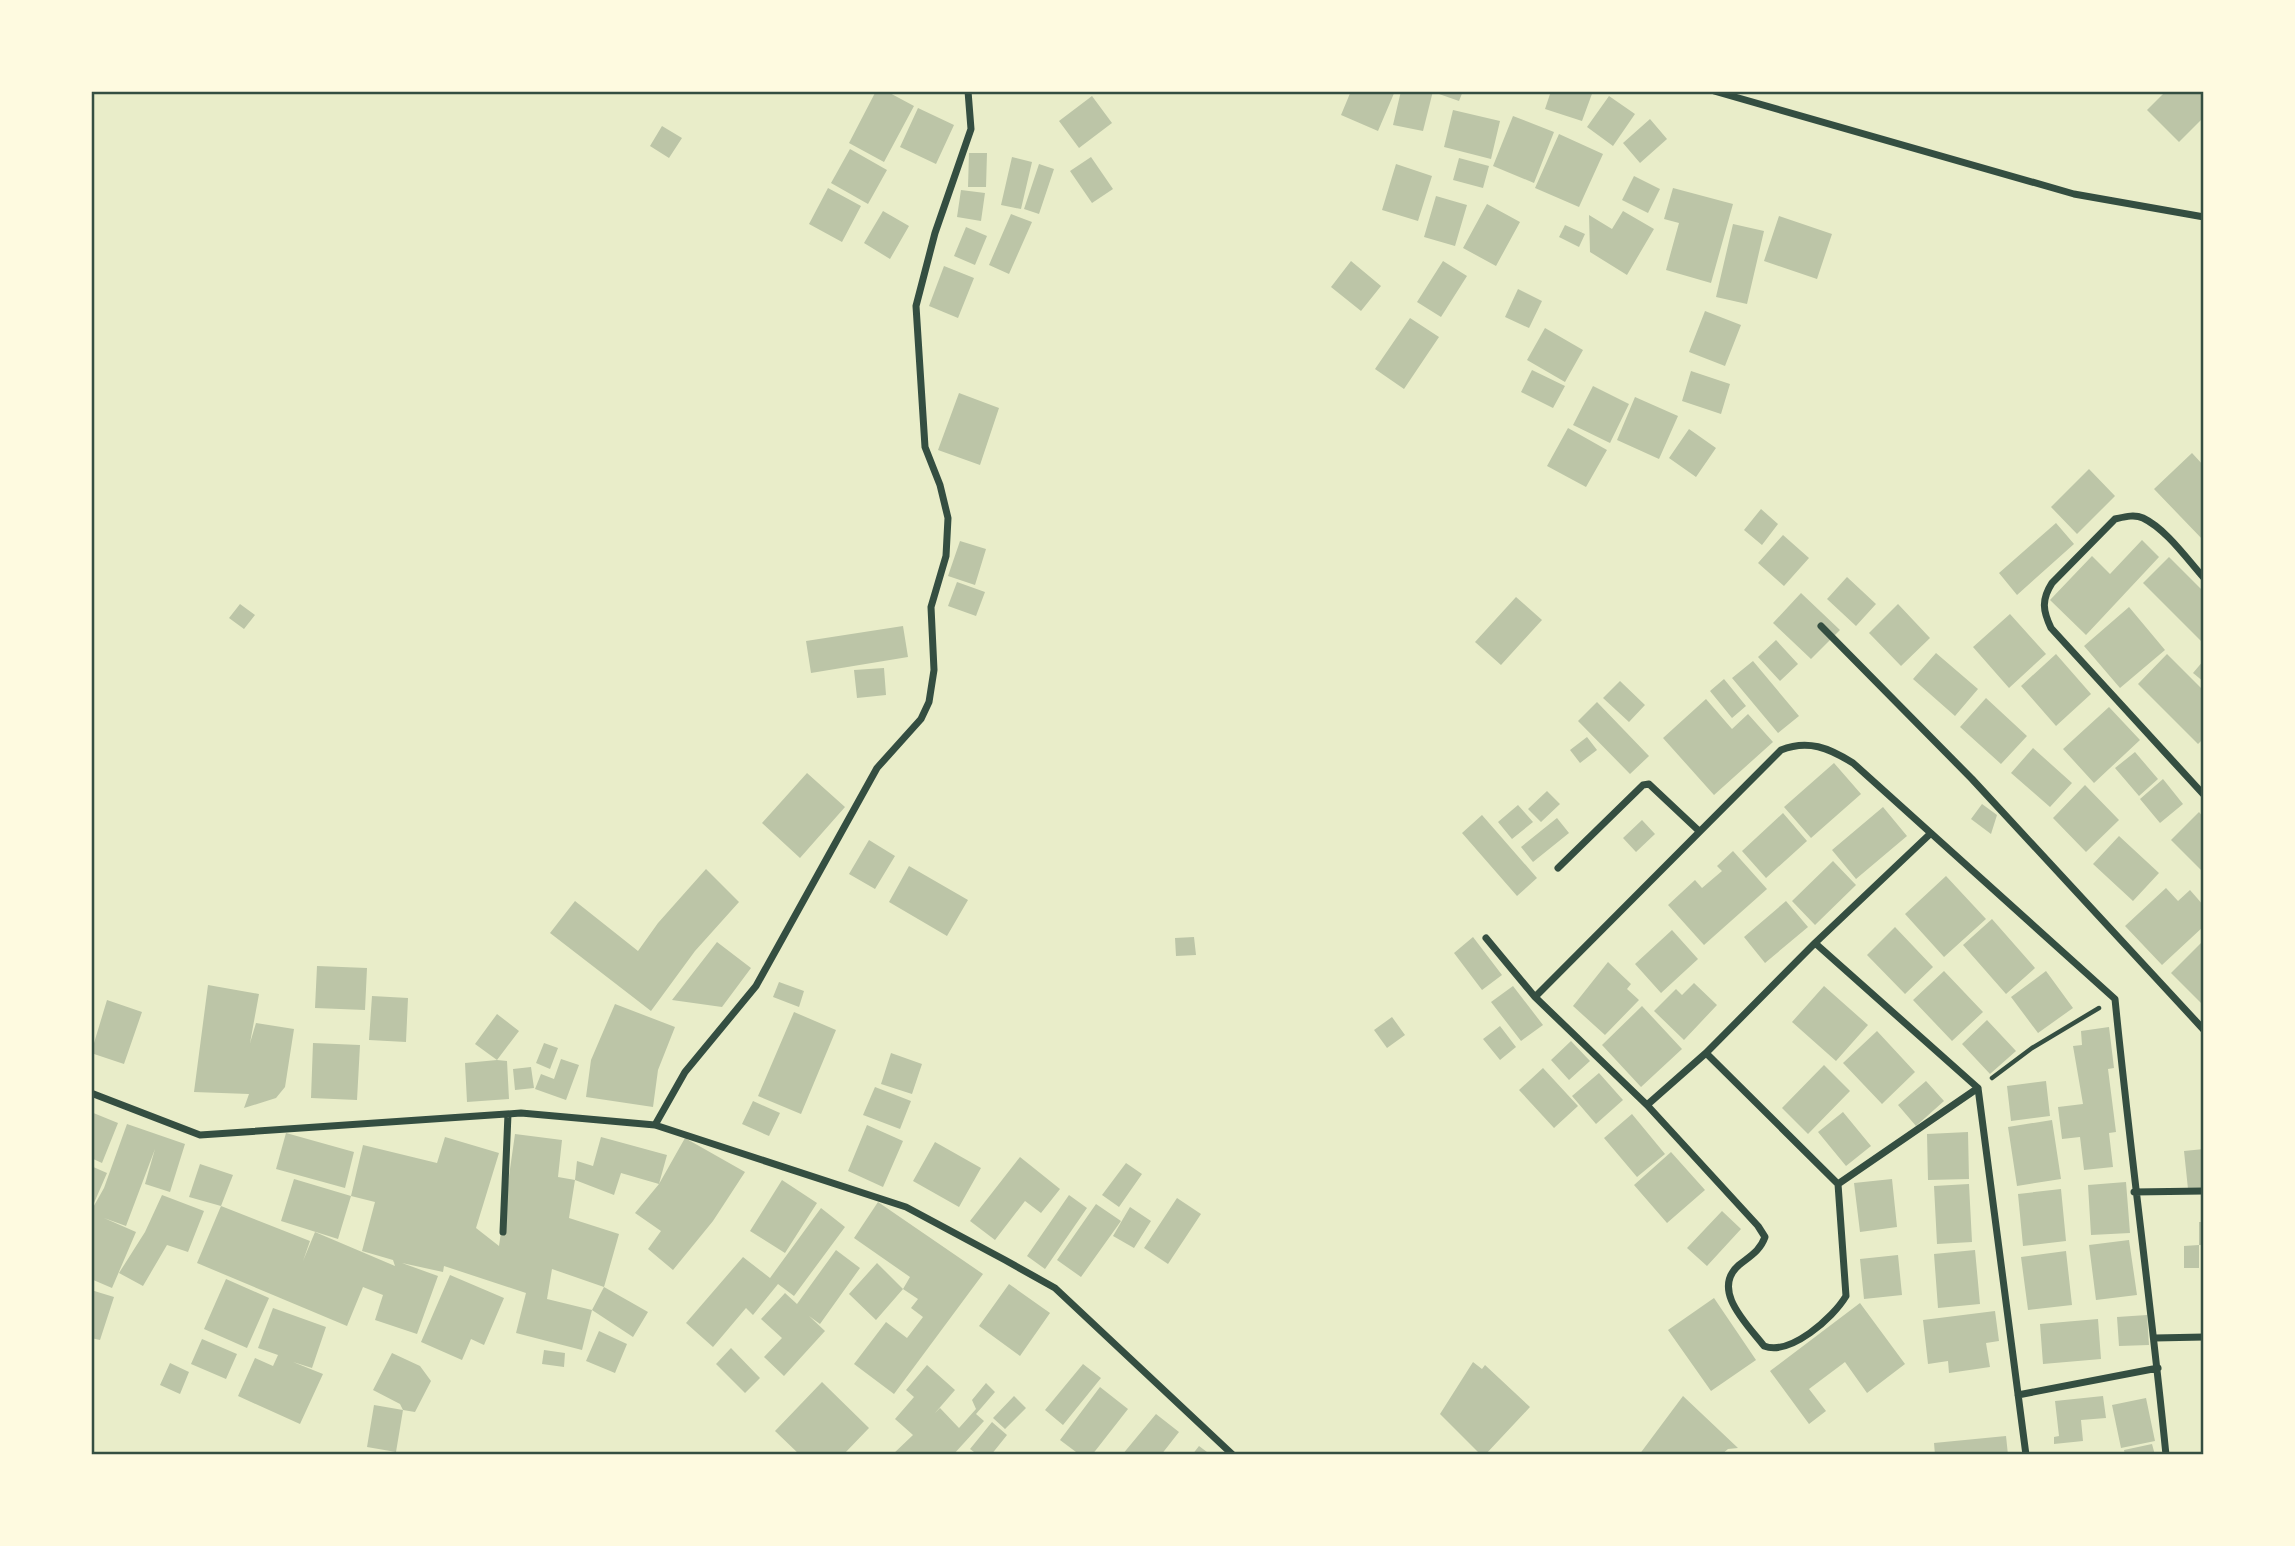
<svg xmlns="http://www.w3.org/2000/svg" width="2295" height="1546" viewBox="0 0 2295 1546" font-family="'Noto Sans',sans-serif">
<rect width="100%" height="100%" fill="#e9edc9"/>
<!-- building -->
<path fill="#bcc5a7" d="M876,91H886L914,106L884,162L849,143Z
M1351,91H1395L1378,131L1341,115Z
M1401,91H1433L1423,131L1393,125Z
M1440,91H1463L1459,101L1439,94Z
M1551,91H1593L1582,121L1545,109Z
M2166,91H2204V117L2179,142L2147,110Z
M1092,96L1112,123L1079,148L1059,121Z
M1609,96L1635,114L1613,146L1587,127Z
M918,108L954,125L936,164L900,147Z
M1453,110L1500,121L1491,159L1444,147Z
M1513,116L1554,132L1534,183L1493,166Z
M1650,119L1667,139L1640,163L1623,143Z
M662,126L682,138L669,158L650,146Z
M1559,134L1603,154L1579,207L1535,188Z
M850,149L887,170L868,204L831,183Z
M969,153H987L986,187H968Z
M1012,157L1032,162L1021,209L1001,205Z
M1091,157L1113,189L1092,203L1070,171Z
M1459,158L1489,166L1483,188L1453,180Z
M1039,164L1054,169L1039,214L1024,209Z
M1396,164L1432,176L1418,221L1382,210Z
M1634,176L1660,189L1648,213L1622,200Z
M828,188L861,206L842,242L809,224Z
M1673,188L1733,204L1711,283L1666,270L1679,223L1664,219Z
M961,190L985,193L981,221L957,217Z
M1436,196L1467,205L1455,246L1424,237Z
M1487,204L1520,222L1496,266L1463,248Z
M883,211L909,226L890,259L864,243Z
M1623,211L1654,229L1627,275L1590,252L1589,215L1612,229Z
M1011,214L1032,222L1009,274L989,265Z
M1779,216L1832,234L1817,279L1764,261Z
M1733,224L1764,231L1747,304L1716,297Z
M1565,225L1585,234L1579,247L1559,237Z
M966,227L987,236L975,265L954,256Z
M1351,261L1381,286L1361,311L1331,287Z
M1443,261L1467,276L1441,317L1417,302Z
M944,266L974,278L958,318L929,306Z
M1518,289L1542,301L1529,328L1505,317Z
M1705,311L1741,325L1725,366L1689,352Z
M1410,318L1439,337L1404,389L1375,369Z
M1545,328L1583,350L1565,382L1527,360Z
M1532,370L1565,386L1553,408L1521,392Z
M1691,371L1730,384L1721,414L1682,401Z
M1593,386L1629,404L1610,443L1573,425Z
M959,393L999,408L980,465L938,450Z
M1635,397L1678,416L1659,459L1617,440Z
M1568,428L1607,450L1586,487L1547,466Z
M1689,429L1716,448L1696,477L1669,458Z
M2192,453L2204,466V541L2154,489Z
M2089,469L2115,496L2077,534L2051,507Z
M1761,509L1778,524L1762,545L1744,530Z
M2056,523L2074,544L2017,595L1999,573Z
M1783,535L1809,558L1784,586L1758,563Z
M2142,540L2159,557L2086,635L2050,600L2092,556L2110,574Z
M960,541L986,549L975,585L948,576Z
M2169,557L2204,592L2202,642L2143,583Z
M1847,577L1876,604L1856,626L1827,599Z
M957,582L985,592L976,616L948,606Z
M1801,593L1840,630L1811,659L1773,623Z
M1516,597L1542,620L1501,665L1475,642Z
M240,604L255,615L244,629L229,618Z
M1898,604L1930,638L1901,666L1869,633Z
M2129,607L2165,650L2120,688L2084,646Z
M2010,614L2046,654L2009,688L1973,647Z
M903,626L908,657L811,673L806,641Z
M1776,640L1798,664L1780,681L1758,657Z
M1936,653L1978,689L1955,716L1913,679Z
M2056,654L2091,694L2056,726L2021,686Z
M2167,654L2204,691V738L2198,744L2138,684Z
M2204,660V682L2193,673Z
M1753,661L1799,716L1778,733L1732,678Z
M884,668L886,695L857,698L854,670Z
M1724,679L1746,706L1732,718L1710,691Z
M1620,681L1645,705L1629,722L1603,698Z
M1986,698L2027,736L2001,764L1960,727Z
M1706,699L1732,729L1748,714L1773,742L1714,795L1663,738Z
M1597,702L1649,756L1630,774L1578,721Z
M2109,707L2140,740L2094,783L2063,749Z
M1587,737L1597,750L1580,763L1570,750Z
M2033,748L2072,783L2050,807L2011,773Z
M2135,752L2158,779L2139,796L2115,768Z
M1834,763L1861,794L1811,838L1784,807Z
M807,773L845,807L800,858L762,823Z
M2163,779L2183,804L2160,823L2140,799Z
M2085,785L2119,820L2086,852L2053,818Z
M1547,791L1560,804L1541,822L1528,809Z
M1982,804L1997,815L1991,834L1971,819Z
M1518,805L1533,822L1512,839L1498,822Z
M1883,807L1907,836L1856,879L1832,850Z
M2199,812L2204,818V873L2171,840Z
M1783,813L1807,841L1766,878L1742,851Z
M1482,815L1537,878L1517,896L1462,833Z
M1557,818L1569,833L1533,862L1521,847Z
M1642,820L1655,834L1636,852L1623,838Z
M2119,836L2159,873L2133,901L2093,864Z
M869,840L895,856L875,889L849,874Z
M1733,851L1767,889L1704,945L1668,905L1695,880L1702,888L1722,871L1717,866Z
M1833,861L1856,885L1815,925L1792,901Z
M909,866L968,900L947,936L889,902Z
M706,869L739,902L695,951L651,1011L550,933L575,901L638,951L658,923Z
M1946,876L1986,919L1944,957L1905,914Z
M2166,888L2178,901L2190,890L2204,906V926L2162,965L2125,926Z
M1786,901L1808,927L1765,963L1744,937Z
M1992,919L2035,968L2006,994L1963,945Z
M1895,927L1933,967L1905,994L1867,955Z
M1672,930L1698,959L1661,993L1635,964Z
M1194,937L1196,955L1176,956L1175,938Z
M1473,937L1502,975L1482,990L1454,953Z
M2204,940V1006L2171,973Z
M717,942L751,968L722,1007L672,1000Z
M1608,962L1631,984L1627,989L1639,1000L1605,1035L1573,1006Z
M317,966L367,968L365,1010L315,1008Z
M1944,971L1983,1012L1952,1041L1913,1000Z
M2046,971L2073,1008L2038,1033L2011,997Z
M779,982L804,991L799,1007L773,997Z
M1694,983L1717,1005L1684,1040L1654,1011L1676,989L1682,995Z
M208,985L259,994L250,1043L256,1023L294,1029L285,1087L276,1098L244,1108L249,1094L194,1092Z
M1513,986L1543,1025L1521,1041L1491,1002Z
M1824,986L1868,1025L1836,1061L1792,1022Z
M372,996L408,998L406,1042L369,1040Z
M107,1000L142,1012L124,1064L91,1053Z
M615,1004L675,1027L658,1070L653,1107L586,1097L591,1060Z
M1642,1006L1682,1049L1641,1087L1602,1045Z
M794,1012L836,1030L801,1114L758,1096Z
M497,1014L519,1031L497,1060L475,1044Z
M1392,1017L1405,1035L1387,1048L1374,1030Z
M1987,1020L2016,1051L1990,1074L1962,1044Z
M1500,1026L1516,1047L1500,1060L1483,1039Z
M2109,1027L2114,1068L2108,1069L2116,1132L2109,1133L2113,1167L2084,1170L2080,1137L2062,1139L2058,1107L2083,1104L2073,1046L2082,1045L2081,1031Z
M1877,1031L1915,1072L1882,1104L1843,1063Z
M1571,1041L1590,1061L1569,1080L1551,1060Z
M313,1043L360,1045L357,1100L311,1098Z
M544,1043L558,1048L550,1069L536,1063Z
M891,1053L922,1064L912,1094L881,1084Z
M561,1059L579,1065L566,1100L535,1089L541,1074L554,1079Z
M497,1060L507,1061L509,1099L467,1102L465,1063Z
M1824,1065L1850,1091L1808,1134L1782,1108Z
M531,1067L534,1088L515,1090L513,1069Z
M1543,1068L1578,1106L1554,1128L1519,1090Z
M1599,1073L1623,1100L1596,1124L1572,1096Z
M1926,1081L1944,1101L1916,1126L1898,1105Z
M2046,1081L2050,1116L2011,1121L2007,1086Z
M875,1087L911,1101L900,1129L863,1115Z
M753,1101L780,1113L769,1136L742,1124Z
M91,1112L118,1123L102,1163L91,1158Z
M1843,1112L1871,1146L1846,1166L1818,1132Z
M1632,1114L1665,1154L1637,1177L1604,1138Z
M2052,1120L2061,1179L2017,1186L2008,1127Z
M127,1124L185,1144L170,1192L145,1184L155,1149L126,1226L104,1218L136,1232L112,1288L91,1279V1211L104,1188Z
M867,1125L903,1141L883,1187L848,1171Z
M1968,1132L1969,1179L1928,1180L1927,1134Z
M286,1133L354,1152L345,1188L276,1169Z
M515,1134L562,1140L558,1177L575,1180L569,1218L619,1234L604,1287L552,1269L547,1299L592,1310L582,1350L516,1333L526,1293L444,1266L443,1272L402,1263L438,1276L417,1334L375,1320L383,1295L363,1287L347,1326L197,1263L221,1206L310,1241L303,1261L315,1232L395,1266L393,1260L362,1251L375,1202L351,1196L363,1145L437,1163L445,1137L499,1153L476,1228L499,1246Z
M601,1137L667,1155L659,1184L685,1138L745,1172L713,1221L673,1270L648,1249L661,1231L635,1213L659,1184L621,1173L614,1195L575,1180L577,1161L593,1166Z
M935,1142L981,1168L959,1207L913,1181Z
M2204,1149V1188L2188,1189L2184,1151Z
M1671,1152L1705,1190L1667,1223L1634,1185Z
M1020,1157L1060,1189L1041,1213L1025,1201L995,1240L970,1221Z
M1126,1163L1142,1174L1119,1207L1102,1195Z
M200,1164L233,1175L221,1206L189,1197Z
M91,1166L107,1173L91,1210Z
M294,1179L351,1196L338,1239L281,1221Z
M1892,1179L1897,1227L1860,1232L1854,1183Z
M782,1180L817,1203L785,1253L750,1231Z
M2126,1182L2130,1233L2091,1235L2088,1185Z
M1969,1184L1972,1242L1937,1244L1934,1186Z
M2061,1189L2066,1241L2023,1246L2018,1194Z
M162,1195L204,1211L188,1252L167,1245L143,1286L119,1273L145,1232Z
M1069,1195L1087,1208L1045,1269L1027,1256Z
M1177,1198L1201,1214L1168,1264L1144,1248Z
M878,1202L983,1274L894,1394L854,1364L886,1322L907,1338L923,1317L911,1308L918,1299L903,1289L876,1320L849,1294L877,1263L903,1289L910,1277L854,1238Z
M1096,1204L1121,1221L1081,1277L1057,1260Z
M1130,1207L1151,1221L1134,1248L1113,1236Z
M821,1208L845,1227L794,1296L778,1284L753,1315L746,1308L713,1347L686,1323L743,1257L770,1278Z
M1722,1211L1741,1229L1707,1266L1687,1248Z
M2199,1222H2204V1245H2199Z
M2129,1240L2137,1295L2096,1300L2089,1245Z
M2199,1245V1268H2184V1246Z
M836,1250L860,1268L820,1324L809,1316L825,1331L784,1376L764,1357L782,1338L761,1319L785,1293L797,1304Z
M1975,1250L1980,1304L1938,1308L1934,1254Z
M2066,1251L2072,1305L2028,1310L2021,1257Z
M1898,1255L1902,1295L1864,1299L1860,1259Z
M450,1275L504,1298L484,1345L471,1339L462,1360L421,1342Z
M226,1279L269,1298L247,1348L204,1329Z
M1009,1284L1050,1313L1020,1356L979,1326Z
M604,1287L648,1312L633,1337L592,1310Z
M91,1290L114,1297L100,1340L91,1338Z
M1714,1298L1756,1360L1711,1391L1668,1330Z
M1860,1303L1905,1364L1867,1393L1845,1362L1809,1389L1826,1411L1809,1424L1770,1371Z
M273,1308L326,1327L312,1368L293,1362L323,1374L300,1424L238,1396L255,1358L273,1366L278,1355L258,1348Z
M1995,1311L1999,1341L1986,1343L1990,1367L1949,1373L1948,1361L1928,1364L1923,1320Z
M2147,1315L2149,1345L2119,1346L2117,1317Z
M2098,1319L2101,1359L2043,1364L2040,1324Z
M599,1331L627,1344L615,1373L586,1361Z
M202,1339L237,1354L226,1379L191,1364Z
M731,1348L760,1378L745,1393L716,1364Z
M544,1350L565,1353L564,1367L542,1364Z
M392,1353L420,1366L431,1381L415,1412L403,1410L400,1404L373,1390Z
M1473,1362L1482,1369L1485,1365L1530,1407L1485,1455H1481L1440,1414Z
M170,1363L189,1372L180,1394L160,1385Z
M1083,1364L1101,1378L1063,1425L1045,1410Z
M927,1365L955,1390L935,1413L940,1408L959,1428L976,1409L972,1400L986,1383L995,1392L976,1414L984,1421L953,1455H892L913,1435L895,1419L914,1397L906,1390Z
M822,1382L869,1428L843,1455H800L775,1431Z
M1100,1387L1128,1409L1092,1455H1080L1060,1440Z
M1014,1396L1026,1408L1005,1429L993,1418Z
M1683,1396L1738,1448L1728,1449L1721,1455H1639Z
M2103,1396L2106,1418L2081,1420L2083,1441L2054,1444V1437L2059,1436L2055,1401Z
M2146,1398L2155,1441L2121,1448L2112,1405Z
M374,1405L403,1410L396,1452L367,1447Z
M1156,1414L1179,1432L1161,1455H1122Z
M992,1422L1007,1435L991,1455H978L970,1449Z
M2006,1436L2008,1455H1935L1934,1443Z
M2152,1444L2155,1455H2125L2124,1450Z
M1199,1446L1211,1455H1192Z"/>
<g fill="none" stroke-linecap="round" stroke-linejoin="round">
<!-- path -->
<path stroke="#344e41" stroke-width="4.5" d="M1992,1078L2032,1048L2099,1008"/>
<!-- minor -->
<path stroke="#344e41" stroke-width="7" d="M1714,91L2074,194L2204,217
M2204,578C2187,559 2166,529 2143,518C2134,514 2124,517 2115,519L2052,583C2041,600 2043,611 2051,628L2204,795
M1821,626L1972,779L2204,1030
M1930,834L1815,943L1706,1053L1838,1184L1846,1296C1833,1318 1790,1356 1764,1346C1748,1325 1710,1290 1739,1265C1750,1256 1760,1251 1765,1237L1758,1226L1647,1105L1535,997L1781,750C1808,739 1829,748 1853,763L2115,999C2130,1151 2151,1303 2166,1455
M1558,868L1643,785L1649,784L1699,831
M1486,938L1535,997
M1815,943L1978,1088L2026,1455
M91,1093L200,1135L521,1113L655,1125L906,1207L1005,1260L1055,1288L1233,1455
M1647,1105L1706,1053
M655,1125L685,1072L756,986L877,768L921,719L929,702L934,670L931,607L946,556L948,518L940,485L925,447L916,306L935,233L971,129L968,91
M1838,1184L1978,1088
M2134,1192L2204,1191
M503,1232L508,1114
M2155,1338L2204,1337
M2018,1395L2158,1368"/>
</g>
<!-- border -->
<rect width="2295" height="1546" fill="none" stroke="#fefae0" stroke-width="186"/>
<rect x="93" y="93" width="2109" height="1360" fill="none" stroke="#344e41" stroke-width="2.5"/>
</svg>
